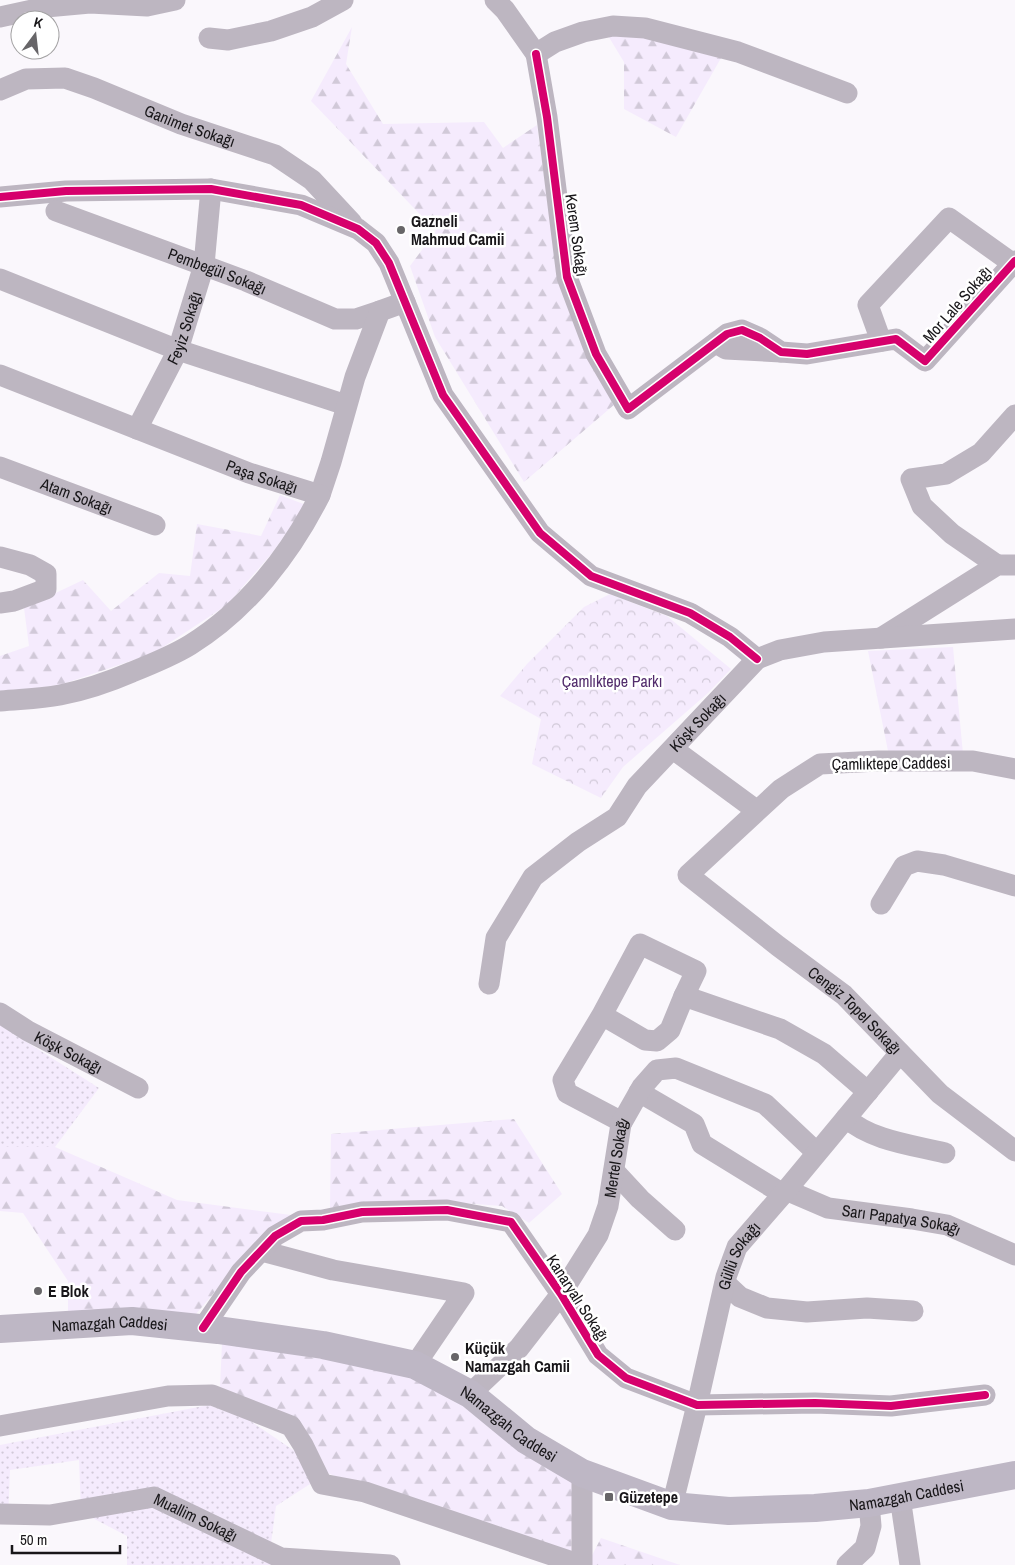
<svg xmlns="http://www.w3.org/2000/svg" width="1015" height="1565" viewBox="0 0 1015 1565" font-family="'Archivo Narrow',sans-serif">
<defs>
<pattern id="grass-dots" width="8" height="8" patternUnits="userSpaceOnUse" patternTransform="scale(1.25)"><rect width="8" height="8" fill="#f5ebfd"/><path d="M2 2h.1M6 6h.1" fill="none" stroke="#d1c9d8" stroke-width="1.8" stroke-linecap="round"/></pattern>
<pattern id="forest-firs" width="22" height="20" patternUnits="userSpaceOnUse" patternTransform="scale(1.25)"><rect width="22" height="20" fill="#f5ebfd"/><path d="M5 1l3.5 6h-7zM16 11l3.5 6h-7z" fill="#d1c9d8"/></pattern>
<pattern id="park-crowns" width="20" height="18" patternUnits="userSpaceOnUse" patternTransform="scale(1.25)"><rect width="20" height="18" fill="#f5ebfd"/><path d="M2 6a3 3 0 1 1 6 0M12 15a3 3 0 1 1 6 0" fill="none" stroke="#d1c9d8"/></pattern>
</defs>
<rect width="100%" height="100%" fill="#faf7fc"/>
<!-- grass -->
<path fill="url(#grass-dots)" d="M0,1025L99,1088L55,1147H0Z
M209,1405L249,1420L327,1473L276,1506L270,1551L271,1565H127V1536L81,1512L79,1460L10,1470L8,1520L0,1521V1445Z"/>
<!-- forest -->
<path fill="url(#forest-firs)" d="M352,27L346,64L383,124L484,122L503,148L537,125L557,270L615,404L524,482L435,337L410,266L436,231L311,101Z
M607,34L641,37L721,58L676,137L624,109V62Z
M280,495L306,505L273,552L227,605L154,653L60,685L0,693V656L29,646L24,608L83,580L111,611L159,573L190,576L197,524L261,536Z
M953,647L963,754L888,751L868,651Z
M514,1119L562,1194L529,1223L502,1206L422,1200L330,1208L331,1134Z
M0,1147H55L177,1200L291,1215L247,1254L196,1314L68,1312V1281L23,1213L0,1211Z
M222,1343L412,1373L574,1475L571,1562L327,1473L295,1422L220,1387Z
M601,1538L680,1565H587Z"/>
<!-- park -->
<path fill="url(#park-crowns)" d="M610,594L667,616L731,669L708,693L623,767L601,798L532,764L541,719L500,696L527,664L584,607Z"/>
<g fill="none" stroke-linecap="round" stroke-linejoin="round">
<!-- minor -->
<g stroke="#bdb6c1" stroke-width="21">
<path d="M495,0L505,10L536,54L555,42L583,32L613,26L645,28L738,52L847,93"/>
<path d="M0,17L46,7L90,3L147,6L175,0"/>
<path d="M209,38L228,40L271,31L312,17L343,0"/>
<path d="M536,54L547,117L567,277L596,354L628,409L727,334L742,330L760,338L781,352L807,354L896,339L925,361L1015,261"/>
<path id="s1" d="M0,90L26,79L65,78L94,88L181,124L275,155L312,180L352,223"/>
<path d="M0,197L66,191L211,189L301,205L358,229L376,243L389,263L443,395L540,533L591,576L690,613L730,637L757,659"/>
<path id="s2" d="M56,211L246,281L335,319H356L380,311"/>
<path d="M0,279L178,350L346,405"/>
<path d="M881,341L868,305L949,218L1012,263"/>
<path d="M716,343L726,349L781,352"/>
<path id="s3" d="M0,375L249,473L320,495L331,462L355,377L380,311L405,302"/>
<path id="s4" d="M137,429L178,350L204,265L211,189"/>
<path id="s5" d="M0,467L155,525"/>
<path d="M0,557L30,565L46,574V589L14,601L0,603"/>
<path d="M997,565L952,534L922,506L911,479L946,474L981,453L1015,415"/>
<path d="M881,638L997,565H1015"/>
<path d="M0,701C20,699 40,699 60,695C85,690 109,682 132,672C152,664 172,656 190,645C247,610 291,553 320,495"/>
<path d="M673,749L756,810"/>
<path id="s6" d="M1015,769L973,761H878L820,764L781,789L688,875L778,946L844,995L940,1094L1015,1151"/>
<path d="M881,904L904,866L917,861L944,865L1015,886"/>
<path id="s7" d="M489,984L496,938L533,877L578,842L617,817L637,786L757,659L780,650L824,642L1015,629"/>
<path d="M684,996L780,1029L824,1054L868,1092"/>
<path id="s8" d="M0,1013L28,1031L138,1088"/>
<path d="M602,1015L640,944L696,971L684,996L670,1030L657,1041L645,1040L602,1015L563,1080L567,1093L622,1122"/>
<path d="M639,1092L694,1124L702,1144L783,1194"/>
<path d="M846,1118C872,1141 913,1145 945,1153"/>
<path d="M614,1171L640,1199L675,1230"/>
<path id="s9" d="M786,1190L828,1208L912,1219L947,1225L1015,1255"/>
<path d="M262,1251L333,1270L464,1293L415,1365"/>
<path d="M725,1283L740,1297L767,1308L807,1312L867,1308L913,1311"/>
<path d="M203,1328L241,1272L275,1236L301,1221L323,1220L362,1212L447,1210L511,1222L561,1294L598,1355L626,1378L697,1405L815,1403L891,1406L985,1395"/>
<path id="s10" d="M470,1394L519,1348L561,1294L598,1235L608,1206L621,1124L642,1087L657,1070L676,1068L765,1104L816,1152"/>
<path d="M0,1426L168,1396L212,1395L291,1426L303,1445L322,1484L365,1492L581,1565"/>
<path d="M900,1497L910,1565"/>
<path id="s11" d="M672,1506L697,1405L726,1277L737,1247L783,1194L900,1053"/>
<path id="s12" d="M0,1514L50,1515L154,1497L281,1558L390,1565"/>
<path d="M582,1565V1473"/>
<path d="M847,1565L865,1548L871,1526L869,1503"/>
</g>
<!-- major -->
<path stroke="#beb7c5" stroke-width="28" id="s13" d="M0,1329L132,1321L218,1330L323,1345L415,1365L470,1394L526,1440L582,1473L672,1506L729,1511L815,1508L869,1503L1015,1475"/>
<defs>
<path id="cycleway" d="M536,54L547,117L567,277L596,354L628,409L727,334L742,330L760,338L781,352L807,354L896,339L925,361L1015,261
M0,197L66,191L211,189L301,205L358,229L376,243L389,263L443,395L540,533L591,576L690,613L730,637L757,659
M203,1328L241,1272L275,1236L301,1221L323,1220L362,1212L447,1210L511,1222L561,1294L598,1355L626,1378L697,1405L815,1403L891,1406L985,1395"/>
</defs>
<!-- cycleway casing -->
<use href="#cycleway" stroke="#fff" stroke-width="11"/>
<!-- cycleway -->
<use href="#cycleway" stroke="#d6006c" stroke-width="8"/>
</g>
<!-- markers -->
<g fill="#676568" stroke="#fff" stroke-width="2">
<circle cx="401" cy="230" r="5"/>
<circle cx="38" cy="1291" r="5"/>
<circle cx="455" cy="1357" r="5"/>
<rect x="604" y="1492" width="10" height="10" rx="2.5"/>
</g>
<g text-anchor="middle" stroke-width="5" stroke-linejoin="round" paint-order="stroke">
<!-- street labels -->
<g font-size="16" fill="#181619" stroke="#fff">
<text dy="6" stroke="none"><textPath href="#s1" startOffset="201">Ganimet Sokağı</textPath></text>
<text transform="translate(577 235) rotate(82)" y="6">Kerem Sokağı</text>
<text dy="6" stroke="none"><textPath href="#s2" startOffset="172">Pembegül Sokağı</textPath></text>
<text transform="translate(957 304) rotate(-49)" y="6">Mor Lale Sokağı</text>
<text dy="6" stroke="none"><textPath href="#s4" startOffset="112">Feyiz Sokağı</textPath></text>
<text dy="6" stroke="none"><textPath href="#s3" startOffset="281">Paşa Sokağı</textPath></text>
<text dy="6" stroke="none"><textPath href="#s5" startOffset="82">Atam Sokağı</textPath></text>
<text dy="6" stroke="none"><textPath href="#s7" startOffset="346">Köşk Sokağı</textPath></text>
<text transform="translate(891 763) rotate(-1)" y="6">Çamlıktepe Caddesi</text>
<text dy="6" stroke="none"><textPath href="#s6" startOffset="584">Cengiz Topel Sokağı</textPath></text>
<text dy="6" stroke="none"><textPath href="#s8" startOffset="79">Köşk Sokağı</textPath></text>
<text dy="6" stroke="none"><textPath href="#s10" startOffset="285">Mertel Sokağı</textPath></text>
<text dy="6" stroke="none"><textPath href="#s9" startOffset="120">Sarı Papatya Sokağı</textPath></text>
<text dy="6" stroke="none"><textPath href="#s11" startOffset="260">Güllü Sokağı</textPath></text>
<text transform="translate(578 1298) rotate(57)" y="6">Kanaryalı Sokağı</text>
<text dy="6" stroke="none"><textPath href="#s13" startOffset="110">Namazgah Caddesi</textPath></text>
<text dy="6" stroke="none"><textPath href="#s13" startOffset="530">Namazgah Caddesi</textPath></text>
<text dy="6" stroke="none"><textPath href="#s13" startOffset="950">Namazgah Caddesi</textPath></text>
<text dy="6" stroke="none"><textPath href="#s12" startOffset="202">Muallim Sokağı</textPath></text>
</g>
<!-- poi labels -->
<g font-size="16" font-weight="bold" fill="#181619" stroke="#fff" text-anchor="start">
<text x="411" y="227">Gazneli<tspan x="411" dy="18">Mahmud Camii</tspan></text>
<text x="48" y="1297">E Blok</text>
<text x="465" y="1354">Küçük<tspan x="465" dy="18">Namazgah Camii</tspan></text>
<text x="619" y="1503">Güzetepe</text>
</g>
<!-- park labels -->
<g font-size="16" fill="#522c6c" stroke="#fff">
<text x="612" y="687">Çamlıktepe Parkı</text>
</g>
</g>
<!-- north arrow -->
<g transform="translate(35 35) rotate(15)"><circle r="24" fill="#ffffff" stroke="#a3a2a3"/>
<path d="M0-4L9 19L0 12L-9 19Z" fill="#676568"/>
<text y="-8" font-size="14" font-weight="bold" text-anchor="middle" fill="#181619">K</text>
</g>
<!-- scale -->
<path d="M12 1545v8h108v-8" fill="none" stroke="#181619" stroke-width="2.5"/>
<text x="20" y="1545" font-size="15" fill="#181619" stroke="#ffffff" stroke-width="4" paint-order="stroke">50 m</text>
</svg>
